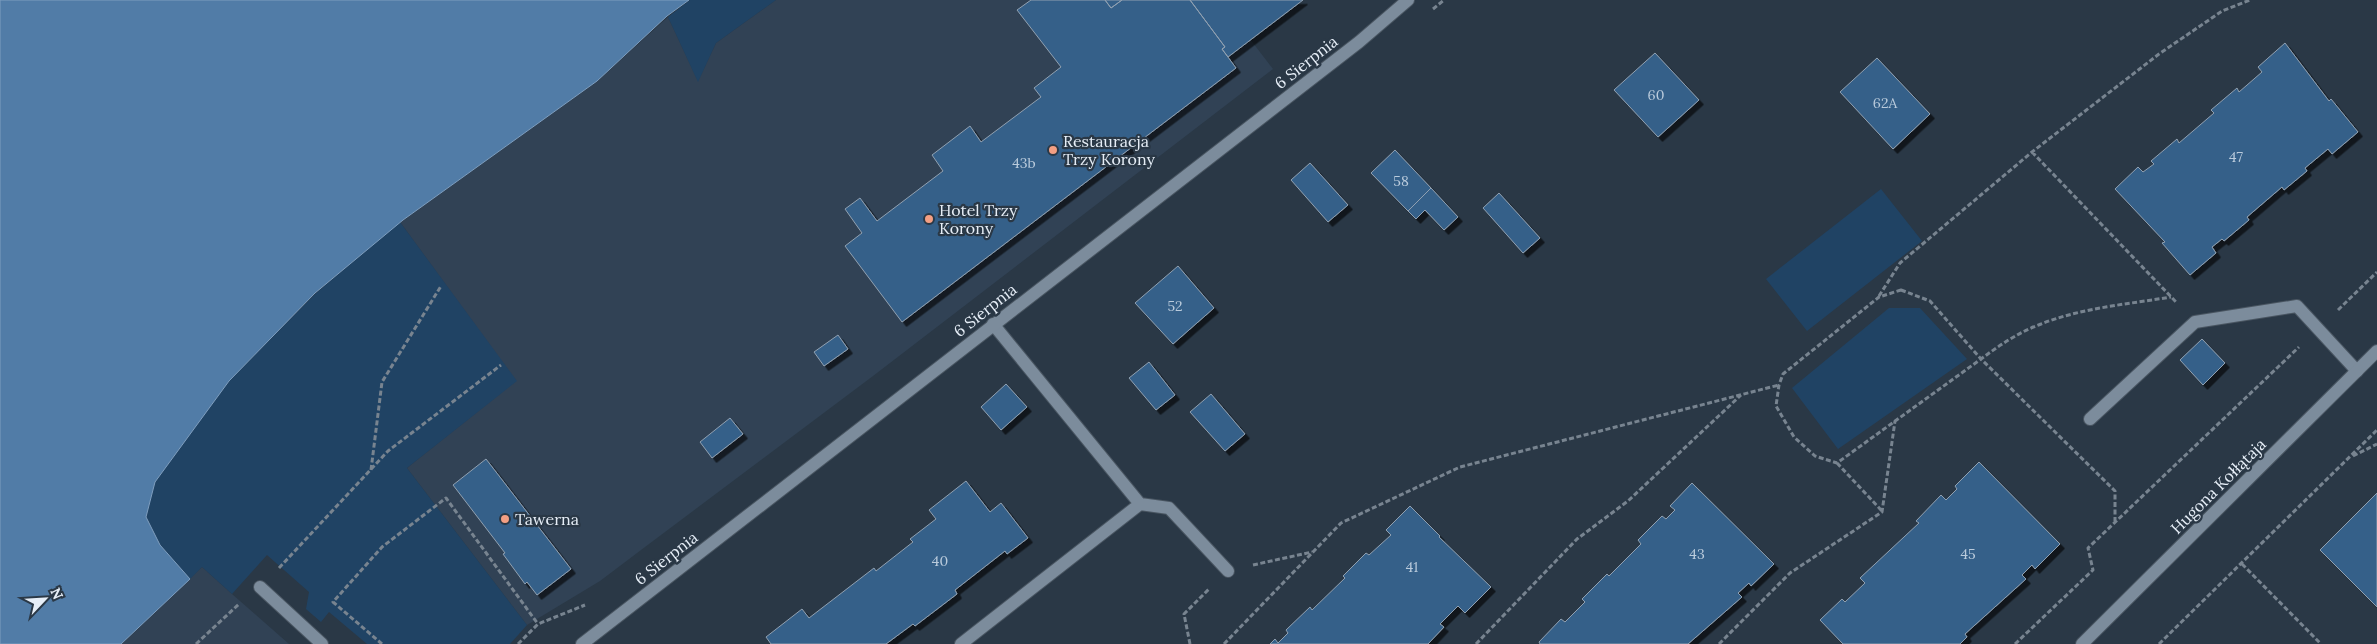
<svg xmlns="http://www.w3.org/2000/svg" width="2377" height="644" viewBox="0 0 2377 644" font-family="Lora,serif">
<defs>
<filter id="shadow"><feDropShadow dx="4.5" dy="4.5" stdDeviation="0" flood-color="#0009"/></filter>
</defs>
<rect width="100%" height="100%" fill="#2a3846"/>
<!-- built -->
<path fill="#314255" d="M776,0H1220L1273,69L873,376L641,550L600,581L527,625L407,468L516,381L400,222L597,81L668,17L698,81L716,43Z
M202,567L232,594L289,644H121Z"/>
<!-- green -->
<path fill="#204364" d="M690,0H776L716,43L698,82L668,17Z
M1881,189L1922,241L1807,331L1766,279Z
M400,222L517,381L407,468L527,625L510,644H367L329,612L321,622L306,609L309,592L267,555L232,594L202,567L190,579L160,545L146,517L155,482L229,381L316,293Z
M1889,308H1920L1967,359L1838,449L1792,388Z"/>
<!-- water -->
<path fill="#517ca7" stroke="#7e9ebf" d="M0,0H689L667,16L597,81L403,220L315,293L229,381L155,482L146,517L160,545L190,579L121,644H0Z"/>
<!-- building -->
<path fill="#366189" stroke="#90a0b1" filter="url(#shadow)" d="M1031,0H1105L1111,8L1122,0H1190L1225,47L1222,49L1236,68L902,322L845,246L862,233L845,209L860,198L877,221L943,171L932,155L970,126L981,142L1041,97L1034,88L1061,67L1017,10Z
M1105,0H1122L1111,8Z
M1190,0H1303L1228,57L1222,49L1225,47Z
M2285,43L2329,101L2331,99L2358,132L2332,154L2328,149L2305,168L2307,171L2284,190L2282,187L2247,217L2249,220L2224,241L2222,239L2212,247L2216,253L2190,275L2162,243L2165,242L2115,189L2138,167L2143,172L2154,164L2151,161L2177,139L2179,143L2214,113L2211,110L2237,88L2239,92L2262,72L2258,67Z
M1655,53L1699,100L1658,137L1614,90Z
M1877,58L1930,114L1893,149L1840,92Z
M1395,150L1431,188L1408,211L1371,173Z
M1310,163L1348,205L1328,222L1291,180Z
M1431,188L1458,217L1444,230L1425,210L1416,219L1408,211Z
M1499,193L1540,238L1523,253L1483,208Z
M1178,266L1214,308L1173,344L1135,303Z
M838,335L848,349L824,366L814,352Z
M2202,339L2225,363L2203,385L2180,360Z
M1149,362L1175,395L1156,410L1129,378Z
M1006,384L1027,407L1001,430L981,407Z
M1211,394L1245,434L1225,451L1190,412Z
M730,418L743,434L712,458L700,442Z
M486,459L571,569L537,595L527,582L525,584L503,554L505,553L453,485Z
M1979,462L2060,544L2035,569L2032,565L2022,575L2026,579L1965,634L1967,637L1960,644H1843L1820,620L1842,599L1845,602L1865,583L1860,578L1919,523L1916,521L1941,495L1946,500L1957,489L1955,486Z
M966,481L990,512L1001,503L1028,538L1007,554L1005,551L955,590L957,594L915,626L913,624L886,644H771L766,637L802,609L809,618L874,568L876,571L913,542L910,539L936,519L929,510Z
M1692,483L1774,564L1751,586L1749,583L1738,593L1742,597L1688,644H1540L1539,642L1561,619L1565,622L1585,602L1582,599L1607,574L1609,576L1641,544L1638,540L1662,516L1666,519L1675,510L1670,506Z
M2377,493V607L2320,550Z
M1410,506L1440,536L1439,537L1491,587L1465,613L1458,606L1440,624L1444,627L1428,644H1270L1275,639L1278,643L1288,633L1286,630L1310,607L1312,610L1345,578L1343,576L1366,553L1369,555L1391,535L1386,530Z"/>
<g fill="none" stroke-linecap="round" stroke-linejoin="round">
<defs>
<path id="service" d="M2090,419L2195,322L2297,306L2357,371
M1140,504L1169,508L1228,571
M260,587L322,644
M961,644L1140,504L993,324"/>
<path id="minor" d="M582,644L1359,42L1408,0
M2082,644L2377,351"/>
</defs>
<!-- service casing -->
<use href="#service" stroke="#495561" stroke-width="14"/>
<!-- minor casing -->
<use href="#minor" stroke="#495561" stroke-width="14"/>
<!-- path -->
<path stroke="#788490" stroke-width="3" stroke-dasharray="5 2.5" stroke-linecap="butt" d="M1433,9L1444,0
M2032,152L2177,303
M1901,290L1930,301L1981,359L1837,463L1815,456L1794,437L1776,406L1779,385L1783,374L1879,297Z
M1879,296L1900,263L2032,152L2159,54L2222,11L2250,0
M2338,310L2377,272
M2353,456L2377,444
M1837,463L1882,511
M371,470L382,382L441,286
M2115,522V491L1981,359C2000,345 2019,332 2041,324C2081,308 2129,304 2171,297
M2242,564L2321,644
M1253,565L1312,552
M279,568L388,451L501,365
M196,644L239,604
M382,644L333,602L382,547L446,498L538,624
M518,644L538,624L585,605
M1190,644L1184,614L1209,589
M1224,644L1341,523L1460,467L1779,385
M1476,644L1577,539L1628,501L1741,395
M1719,644L1790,573L1882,512L1895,421
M2015,644L2093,570L2088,548L2299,347
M2159,644L2377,430"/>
<!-- service -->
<use href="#service" stroke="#7c8c9c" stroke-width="12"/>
<!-- minor -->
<use href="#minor" stroke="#7c8c9c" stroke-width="12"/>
</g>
<!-- markers -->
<g fill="#f39f83" stroke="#2a3846" stroke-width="2">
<circle cx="1053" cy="150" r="5"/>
<circle cx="929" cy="219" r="5"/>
<circle cx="505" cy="519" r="5"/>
</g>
<g text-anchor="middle" stroke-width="4.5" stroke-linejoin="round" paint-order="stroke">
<!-- number labels -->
<g font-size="14" fill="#bacbdc">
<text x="1656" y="100">60</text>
<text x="1885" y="108">62A</text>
<text x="2236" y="162">47</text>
<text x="1024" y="168">43b</text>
<text x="1401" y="186">58</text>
<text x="1175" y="311">52</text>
<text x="1697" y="559">43</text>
<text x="1968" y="559">45</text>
<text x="940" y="566">40</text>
<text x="1412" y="572">41</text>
</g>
<!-- street labels -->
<g font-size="16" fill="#e6eef7" stroke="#2a3846">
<text transform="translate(1306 62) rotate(-38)" y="6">6 Sierpnia</text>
<text transform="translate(985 310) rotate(-38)" y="6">6 Sierpnia</text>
<text transform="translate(2218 486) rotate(-45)" y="6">Hugona Kołłątaja</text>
<text transform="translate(666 558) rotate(-38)" y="6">6 Sierpnia</text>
</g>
<!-- poi labels -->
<g font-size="16" fill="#e6eef7" stroke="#2a3846" text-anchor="start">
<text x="1063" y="147">Restauracja<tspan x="1063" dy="18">Trzy Korony</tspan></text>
<text x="939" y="216">Hotel Trzy<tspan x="939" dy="18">Korony</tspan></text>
<text x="515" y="525">Tawerna</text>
</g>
</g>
<!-- north arrow -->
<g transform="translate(45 599) rotate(65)" stroke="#2a3846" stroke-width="4" paint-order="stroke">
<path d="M0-4L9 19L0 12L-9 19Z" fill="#e6eef7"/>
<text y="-8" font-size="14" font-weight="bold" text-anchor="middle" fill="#e6eef7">N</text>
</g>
</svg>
